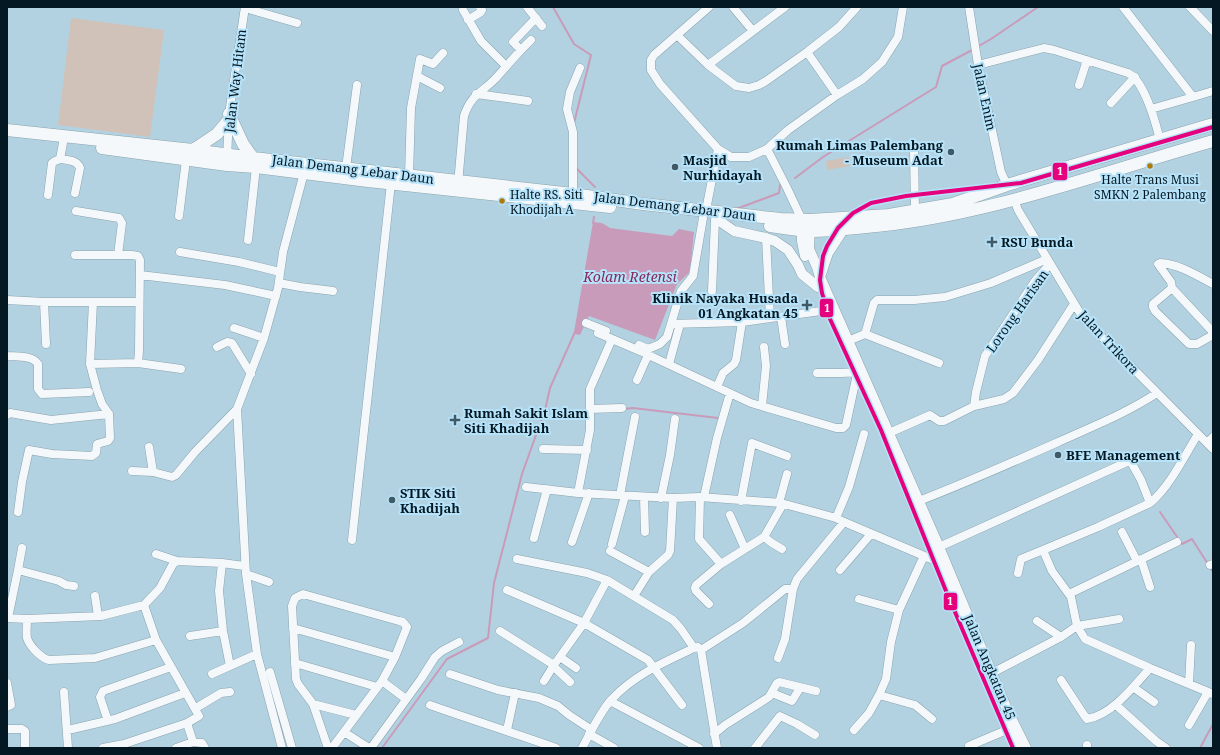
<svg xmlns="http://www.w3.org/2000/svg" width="1220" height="755" viewBox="0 0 1220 755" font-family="'Noto Serif',serif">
<rect width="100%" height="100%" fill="#b3d2e1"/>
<!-- green -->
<path fill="#d0c2b9" d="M71,18L164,30L150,137L58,125Z
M849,157L851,166L827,170L826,161Z"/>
<!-- water -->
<path fill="#c99bba" d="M593,222L602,223L610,228L672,236L679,229L694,232L690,272L677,284L655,340L589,316L580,335L575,334L574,332Z"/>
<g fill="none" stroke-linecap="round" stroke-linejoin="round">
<!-- stream -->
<path stroke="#c99bba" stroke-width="2" d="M553,7L574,44L591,55L574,123
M977,47L991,39L1038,7
M575,167L595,187
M795,178L823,157L936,87L942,66L974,49
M736,209L779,193L780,185
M593,223L594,217
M624,409L633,408L718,418
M545,410L588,411
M1160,512L1182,544L1192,539L1213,572
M382,748L447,659L488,638L494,583L522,474L545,410L550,388L575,332
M1200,748L1213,724"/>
<defs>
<path id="minor" d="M527,7L542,26
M709,7L654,55L651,60V70L660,84L718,149L731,157H749L767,149L788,130L837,95L863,79L882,62L898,37L903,7
M733,7L753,31
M969,7L978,65L1001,172L1007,185
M1123,7L1193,97L1213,91
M1190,7L1213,31
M245,8L297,23
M463,10L481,41L506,66
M468,20L481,12L482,10L480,7
M677,35L708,65L736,86L749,88L759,85L766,81L807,52L839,27L857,7
M521,50L513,42L536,18
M807,52L837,95
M708,65L785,7
M978,65L1044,48L1054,50L1128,73C1144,80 1156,124 1160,140
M417,76L440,88
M1079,85L1087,60
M476,94L528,101
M1111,103L1135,77
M1151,109L1193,97
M767,149L787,188L802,220
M914,150L915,210
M60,159C67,160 78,160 80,168L75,193
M227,159L229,114L245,7
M346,168L357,85
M409,176L411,108L420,59L433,64L443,53
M458,184L464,116C471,95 481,93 495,79C507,66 518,52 531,40
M573,194V132L567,109L570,92L580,68
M48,195L52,163L55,161L60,159L63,143
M1014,199L1018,210L1083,318L1213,449
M706,210L718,149
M76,211L119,218L122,223L118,255
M179,216L186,160
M766,238L770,318
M248,240L256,167
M180,252L239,262L280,272
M75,255H132L138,256L140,260L139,351L138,363L90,364
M140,275L225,285L276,296
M279,283L300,287L333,291
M1213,284C1196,275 1179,264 1160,263L1158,264L1171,282L1172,288L1213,332
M1172,288L1153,304V307L1155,311L1189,344H1197L1213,335
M712,291L715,220
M7,300L44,302H139
M44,302L46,344
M781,317L785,344
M586,323L606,331
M671,324L742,322L828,310
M234,328L264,338
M598,333L640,351L751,403L836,428H843L846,425L857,374
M865,334L939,363
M848,341L865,334L874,303L877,300H914L945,297L991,283L1047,259
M639,345L648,349L660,344L667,337L681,291L693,276L703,218
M217,347L227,342L232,343L251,374
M7,356C17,357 32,355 38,364V389L42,394L89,392
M138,363L181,369
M669,364L680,324
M817,373H842L856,372
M637,380L648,355
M717,387L723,373L734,364L736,360L742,322
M762,406L766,366L764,347
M974,406L1004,399L1013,393L1038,360L1074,304
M590,409L622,408
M7,415L10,413L51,420L109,414
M889,433L930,415L939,421H944L974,406L976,392L985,356L1035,281L1050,264
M1207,443L1213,437
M149,447L153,472
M543,449L587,450
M132,471L153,472L172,477L176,475L195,452L237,409
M526,487L578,493L673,498L700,497L781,503L836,518L844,522L936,561
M578,493L590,430V389L612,339
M620,495L635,417
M644,497L645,532
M700,497L699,539L721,564
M704,497L717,438L730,393
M661,498L670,455L675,419
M741,501L752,443L787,456
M919,501C965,483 1011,463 1056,443C1091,427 1125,414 1157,393
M779,503L787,474
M1150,503C1169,488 1185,455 1198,434
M18,512L22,482L29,450L52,454L92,456L96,453L97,444L108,441L110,438L109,414L102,404L97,390L90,364L93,302
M730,515L745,549
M836,518L849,487L864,434
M1122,532L1137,561
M764,537L772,543L782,549
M534,538L547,489
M352,540L391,183
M572,542L589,493
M612,544L625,496
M939,547L1127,462H1131L1141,480L1150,503L1098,527L1043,550L1052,571L1071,597L1077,626L1085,639L1150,668L1213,694
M610,551L649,572
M156,554L177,561
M517,559L587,573L607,580L673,620L681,629L694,648
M1141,559L1150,587
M222,563L219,591L223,631L230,666
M1210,565L1213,564
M18,570L22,548
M840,570L871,534
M1018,573L1021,559L1043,550
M246,574L269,582
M507,590L584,623L648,660L682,705
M1069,594L1177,542
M95,596L98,616
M634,596L649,572L668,555L670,551L673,498
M859,599L899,610
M709,604L696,591L695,588L696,585L721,564L764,537L783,504
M7,618L27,619L101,616L144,605L160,588L173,564L177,561L222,563L244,566
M8,618L18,570L59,581L66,585L74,586
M27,619C27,625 26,633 27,638C30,647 41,658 49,660L95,658L156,640
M1037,621L1061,637
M293,628L395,657
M500,631L554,665L584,623L607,580
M190,636L223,631
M701,650L743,623L785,589H793
M560,657L576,668
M778,658L785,639L793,589L797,579L844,522
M295,663L377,687
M553,666L570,682
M270,672L292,748
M992,673L1061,637L1077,626L1119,619
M212,674L257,654
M450,674L498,690L539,698L558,706L569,715L592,730
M1061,680L1084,715L1087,719C1112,715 1134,686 1150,668
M382,681L406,699
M544,681L554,665
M7,683L11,705L7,707
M1189,684L1191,645
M1133,687L1154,702
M64,692L68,748
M772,693L792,701L800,688
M879,695L915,705L932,719
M610,701L699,748
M313,704L356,715
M430,705C472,720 514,733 556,748
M1116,705L1156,741L1166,748
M196,708L221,693L230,692
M108,721L100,697L103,691L171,667
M187,723L193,742L202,743L205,748
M1189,725L1208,692
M7,729H22L25,731V748
M68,730L115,719L185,693
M507,730L515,693
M854,730L869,713L879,695L886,679L891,642L899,610L924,556
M344,732L369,748
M589,734L614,748
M714,734L725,725L769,697L777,683L779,682L816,691
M1087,745V748
M969,746L1009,729
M103,748L124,744L187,723L199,716L156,640L144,605
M176,748L193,742
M282,748L257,654L246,574L237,409L264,338L278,288L283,252L305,169
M328,748L313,704L298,684L296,679L292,606L295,598L303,594L399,621L403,622L407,627L395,657L382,681L332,748
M371,748L421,679L435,657L442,651L459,642
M582,748C589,735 601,711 611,700C634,675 664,662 694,648L698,647L701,650L717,748
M755,748L780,716L797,724L815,735"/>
<path id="major" d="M718,220L734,231L766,238L775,241L788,250L798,265L802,274L818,287
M802,224V241L805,256
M810,224L809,249L817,267L820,277L939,547L1008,712L1026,748
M820,277L828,253L843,230
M908,492L972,645
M1003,715L1017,748"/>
<path id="highway" d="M229,114L243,144L253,158
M7,130L193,150L253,158L573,194L643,204L781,219L810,220L889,215L953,204L1007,185L1213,124
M102,148L227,165L256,167L368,181L610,207
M193,150L217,134L228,121
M770,226C783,228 796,230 809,231C828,231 847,229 866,227C985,217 1099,173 1213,141"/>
</defs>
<!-- minor casing -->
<use href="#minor" stroke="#8aa3ae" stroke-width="9"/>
<!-- major casing -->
<use href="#major" stroke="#8aa3ae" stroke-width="11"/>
<!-- highway casing -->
<use href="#highway" stroke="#8aa3ae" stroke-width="13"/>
<!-- minor -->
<use href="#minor" stroke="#f4f8fa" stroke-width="8"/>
<!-- major -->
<use href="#major" stroke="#f4f8fa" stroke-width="10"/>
<!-- highway -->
<use href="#highway" stroke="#f4f8fa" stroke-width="12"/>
<defs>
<path id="rail-1" d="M1013,748L946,591L881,430L830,319L822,293L820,280L823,256L827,246L838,228L853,213L871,203L906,196L1021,183L1213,127"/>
</defs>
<!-- rail-1 casing -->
<use href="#rail-1" stroke="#b7e3fa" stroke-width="7"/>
<!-- rail-1 -->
<use href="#rail-1" stroke="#e5007d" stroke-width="4"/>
</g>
<!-- markers -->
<g fill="#415965" stroke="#b7e3fa" stroke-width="1.5">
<circle cx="951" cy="152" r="4"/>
<circle cx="675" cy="167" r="4"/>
<path d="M990 236h4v4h4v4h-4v4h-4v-4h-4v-4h4z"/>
<path d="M805 299h4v4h4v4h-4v4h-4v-4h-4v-4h4z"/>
<path d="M453 414h4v4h4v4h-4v4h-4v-4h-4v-4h4z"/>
<circle cx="1058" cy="455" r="4"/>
<circle cx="392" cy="500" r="4"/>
</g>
<g fill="#ae7b0a" stroke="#b7e3fa" stroke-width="1.5">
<circle cx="1150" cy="166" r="3.5"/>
<circle cx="502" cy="201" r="3.5"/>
</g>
<g text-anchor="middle" stroke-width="4" stroke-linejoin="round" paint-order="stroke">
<!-- bus labels -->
<g font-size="12" fill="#031822" stroke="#b7e3fa">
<text x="1150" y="184">Halte Trans Musi<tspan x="1150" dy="15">SMKN 2 Palembang</tspan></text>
<text x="510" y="199" text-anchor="start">Halte RS. Siti<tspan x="510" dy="15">Khodijah A</tspan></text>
</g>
<!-- street labels -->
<g font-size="13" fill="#031822" stroke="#b7e3fa">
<text transform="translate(235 81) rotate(-83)" y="5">Jalan Way Hitam</text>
<text transform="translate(985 97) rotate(78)" y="5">Jalan Enim</text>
<text transform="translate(353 169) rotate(7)" y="5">Jalan Demang Lebar Daun</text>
<text transform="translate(675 206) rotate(7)" y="5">Jalan Demang Lebar Daun</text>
<text transform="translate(1017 311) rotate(-55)" y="5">Lorong Harisan</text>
<text transform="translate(1109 342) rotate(47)" y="5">Jalan Trikora</text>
<text transform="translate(990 667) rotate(67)" y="5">Jalan Angkatan 45</text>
</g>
<!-- poi labels -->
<g font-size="13" font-weight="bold" fill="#031822" stroke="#b7e3fa" text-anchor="start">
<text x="943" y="150" text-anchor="end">Rumah Limas Palembang<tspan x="943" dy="15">- Museum Adat</tspan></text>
<text x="683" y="165">Masjid<tspan x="683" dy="15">Nurhidayah</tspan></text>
<text x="1001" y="247">RSU Bunda</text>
<text x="798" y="303" text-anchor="end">Klinik Nayaka Husada<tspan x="798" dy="15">01 Angkatan 45</tspan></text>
<text x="464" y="418">Rumah Sakit Islam<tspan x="464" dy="15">Siti Khadijah</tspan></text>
<text x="1066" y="460">BFE Management</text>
<text x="400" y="498">STIK Siti<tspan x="400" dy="15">Khadijah</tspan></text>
</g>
<!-- water labels -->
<g font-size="14" font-style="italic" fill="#86295b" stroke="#b7e3fa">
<text x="630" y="282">Kolam Retensi</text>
</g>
</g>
<g stroke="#b7e3fa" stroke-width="1.5">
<rect x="1052" y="162" width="16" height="19" rx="4" fill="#e5007d"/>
<rect x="819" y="298" width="15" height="20" rx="4" fill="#e5007d"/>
<rect x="943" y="592" width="15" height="19" rx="4" fill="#e5007d"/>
</g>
<g font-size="11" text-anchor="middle" font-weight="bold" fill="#fff">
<text x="1060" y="175">1</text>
<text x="827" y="312">1</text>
<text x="950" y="605">1</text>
</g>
<!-- border -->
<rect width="1220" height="755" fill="none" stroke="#031822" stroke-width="16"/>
</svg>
